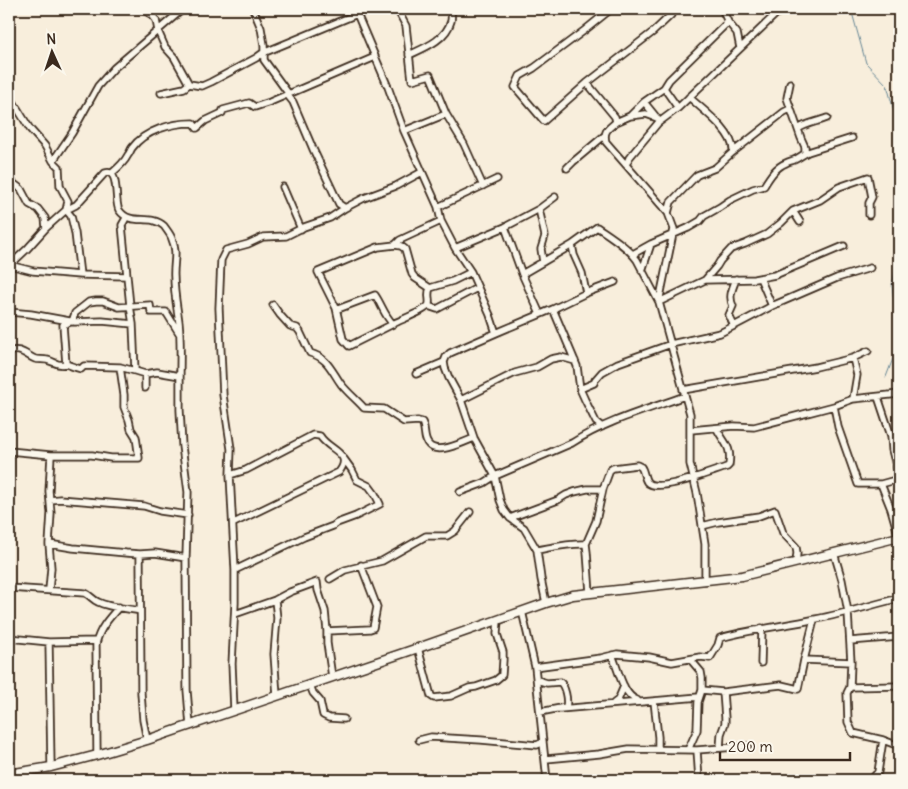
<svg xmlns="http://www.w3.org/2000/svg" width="908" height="789" viewBox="0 0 908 789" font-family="Delius,sans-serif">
<rect width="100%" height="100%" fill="#f8eedc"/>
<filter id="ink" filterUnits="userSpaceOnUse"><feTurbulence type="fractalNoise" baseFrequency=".02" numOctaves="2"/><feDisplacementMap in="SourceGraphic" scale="10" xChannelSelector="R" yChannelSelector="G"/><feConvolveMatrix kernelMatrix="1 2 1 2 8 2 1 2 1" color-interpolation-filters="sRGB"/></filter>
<g filter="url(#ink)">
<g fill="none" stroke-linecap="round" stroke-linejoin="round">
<!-- stream -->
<path stroke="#678795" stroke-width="1" d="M851,9L866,63L887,85L898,126L899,155
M886,377L899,343L892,285L895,272L899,267"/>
<defs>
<path id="minor" d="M142,9L152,15L156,20L158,31L165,47L174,57L189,84
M253,9L261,28L264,45V60L288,93L289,97L293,102L313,149L339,204L345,208
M397,9L406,26L412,80L430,75L446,114L404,131L438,207L441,221L455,248L471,272L490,315L496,333L450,353L446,357L444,362L445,368L449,378L461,400L474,438L495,476L500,500L504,510L510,518L524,528L537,550L541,579L546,603
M611,9L585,30L534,68L520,76L515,87L544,121L587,83L653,32L671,15
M722,9L728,22L737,33L740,48
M357,14L369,9
M409,55C424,48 446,40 451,21C452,17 451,12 451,9
M587,83L615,117L616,122C608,129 603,131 606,142L668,213L674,229L659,302
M664,88L678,108
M161,93L184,88L189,84L202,86L211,82L256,58L263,53L357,14L388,87L404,131
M9,95L30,129L45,146L53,161
M644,102L657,118
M446,114L464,144L483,186
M630,116L646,114L657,118
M616,122L630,116L644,102L664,88L669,80L728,22
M798,129C806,123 817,122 827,118
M733,152L784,112L790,109
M808,152L852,138
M626,165L629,158L658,123L678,108L776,14L786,9
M567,168L573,162L604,136
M112,173C118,168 124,163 128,155C130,153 130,151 132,148C145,130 172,123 193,123L197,128L205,121L222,113L223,110L249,103L255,107L270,102L375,57
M9,180L21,189L29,204L38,209L45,218L46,228
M283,187L301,229
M438,207L497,179
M539,209L555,197
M793,211L800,222
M668,213L671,202L697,175L715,168L733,152C735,133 702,109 689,97
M126,218L122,225L130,306L133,324L135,371L145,374V388
M505,227L522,274L540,314
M395,245L400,240L441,221
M572,245L574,255L582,273L586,293
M455,248L505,227L539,209L545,236L541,249L543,262
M633,254L651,244
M12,263L13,266L33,271L80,275L75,233L71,216L66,210L76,205L105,173C120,168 114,202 119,210C131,227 150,213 164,226C166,229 171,235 172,239C178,252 173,264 174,277C174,292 177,307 179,322C181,340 180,358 180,376L157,372L145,374
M9,266L27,249L46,228L66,210L68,201L60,186L59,167L53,161L72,133L98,86L114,68L183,9
M642,271L651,244L688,228L700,221L704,216L720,207L730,200L753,189L764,186C770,176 776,167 786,163C789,161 792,161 794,160C799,158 803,154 808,152L805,151V147L801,138L787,98L790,83
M522,274L572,245L597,227C610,236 628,247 637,260L659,302L685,396L690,414V464L697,493L705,544V581
M80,275L127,276
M760,278L772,306L837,278L870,268
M736,279C733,288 728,296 733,306L729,315L734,326L772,306
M705,280L754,279L775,275L844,246
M430,288C427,295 430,298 429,304C428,310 400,320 393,324C384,315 382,305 375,295L338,309L336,308L318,272L378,247L395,245L401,246L405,249L412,274L415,278L430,288L453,281L471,272
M659,302L705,280L717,266L720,261L731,249L745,244L767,234L781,223L793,211L820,200L839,187L868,177L872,197L869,203V215
M273,305L280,315L290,326L297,328L300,332L310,353C328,358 331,370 341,384C348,393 357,400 364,408L384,409L404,422L418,421L422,422C426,429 423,440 429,445C438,455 464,442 474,438
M428,306L437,309L477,288
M336,308L343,339L349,346L393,324
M553,309L586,293L615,282
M9,312L31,314L75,322L102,321L133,324
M72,322L75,313L89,302L96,301H103L119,307L150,305L151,312H166L179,333
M496,333L553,309L577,366L580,389L585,400L596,422L602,427
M9,352C19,347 26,355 35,359C39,360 43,359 47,360C56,362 56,366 66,364L63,325L70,322
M120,367L135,371
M416,374L444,362
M180,376V410L182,446L188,492L186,558L187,690L190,726
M580,389L594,383L595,380L602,372L618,363L671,344L720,333L734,326
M683,390L816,367L853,358L868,351
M878,397L891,436L892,450L896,466L899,473
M853,399L857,375L853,358
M461,400L515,373L537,367L551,359L561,357L575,361
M834,406L838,427L858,484H881L899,479
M691,430L734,426L754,427L834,406L853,399L899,394
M9,451L51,455H92L111,458H139L136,437L131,429L129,420L124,407V395L120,367L84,366L81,369C77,368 69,365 66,364
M230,475L246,470L313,435L320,436C328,450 354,453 339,472L234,523
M881,484L891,509L899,537
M460,492L484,483L495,476L572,443C606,421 646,410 685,396
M50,500L60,499L144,506L160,511L188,515
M510,518L558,500L566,495L574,492L587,489H603
M702,526L718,522L759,516L775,510L783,533L796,547L797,553L796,563
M49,544L73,548L126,553L140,554L155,553L186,558
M537,550C554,547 569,543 586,544
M834,553L842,580L848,612L851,662L850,687L847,693L848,722L853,733L883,740L899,746
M140,554L141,693L143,720L147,740
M235,570L304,537L333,526L337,523L356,516L380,504L375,494L369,486L357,480L352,470L344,459
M330,579L345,570L382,561L426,536H447L455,531L470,512
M9,588L85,593C90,595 93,600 98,602C110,608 127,608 140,611
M49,590L51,568L49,544L51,513L49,491L51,455
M590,593L587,552L586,544L596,521L603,489L610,470L613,468L637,465L641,467C644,471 644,478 647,482C657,494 713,471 727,467L729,465C732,446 724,443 717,429
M275,600L277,618L274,654L277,696
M522,611L535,667L547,780
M235,614L275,600L290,592L317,582L318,590L325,611L327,631V643L332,677
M327,631L370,629L373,628L377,607L361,565
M9,638L49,642L96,641
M850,641L899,637
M49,642L51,767
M418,648L431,696L434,698L451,696L469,688L476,687L496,680L502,675L503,660V652L497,634L498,620
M612,655C618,668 623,696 637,700
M804,660L814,620
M761,663L762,628
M535,667L601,658L617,654L649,657L672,662L700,657L710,658L718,645L720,638C752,629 784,626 816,619C844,614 871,605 899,598
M537,680L547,683L560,682C565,686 568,700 566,707L540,712
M310,685L313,693L320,701L323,715L329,718L344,719
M850,687L899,686
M702,690L723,692L725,718V723L721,734L720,748
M723,692L781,685L798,689L804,660L851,662
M654,701L658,737V749
M614,703L618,700L624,686
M560,709L699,697
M234,710L232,664L235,603V570L230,475L231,449L223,395L219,308L221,260L226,250L248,244L263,237L286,236L304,227L330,218L345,208L364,198L396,186L422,172
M419,740L431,737L481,740L537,745L543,742
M688,750L697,730L698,702L702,690V678L701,672L690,659
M697,750L699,780
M97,755L96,644C99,629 109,618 119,607
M546,759L599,754L629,749L697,750L748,746
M871,780L878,772L883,740"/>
<path id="major" d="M9,774L51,767L97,755L147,740L418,648L546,603L573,595L742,576L899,537"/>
</defs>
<!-- minor casing -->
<use href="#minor" stroke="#3b2a1e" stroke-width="9"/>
<!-- major casing -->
<use href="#major" stroke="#3b2a1e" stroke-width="11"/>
<!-- minor -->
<use href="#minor" stroke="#fbf7ec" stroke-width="5.5"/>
<!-- major -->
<use href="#major" stroke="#fbf7ec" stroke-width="8"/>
</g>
</g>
<!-- margin -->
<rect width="908" height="789" fill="none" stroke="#fbf7ec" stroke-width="30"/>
<rect x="15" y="15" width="878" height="759" fill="none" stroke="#3b2a1e" stroke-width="2" filter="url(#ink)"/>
<!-- north arrow -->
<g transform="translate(52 52) rotate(357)" stroke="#fbf7ec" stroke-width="4" paint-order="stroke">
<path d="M0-4L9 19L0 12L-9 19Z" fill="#3b2a1e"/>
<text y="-8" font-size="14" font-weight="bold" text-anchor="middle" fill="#3b2a1e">N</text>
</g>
<!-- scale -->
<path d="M720 752v8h130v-8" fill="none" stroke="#3b2a1e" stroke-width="2.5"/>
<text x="728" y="752" font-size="15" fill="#3b2a1e" stroke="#fbf7ec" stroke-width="4" paint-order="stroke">200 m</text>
</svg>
